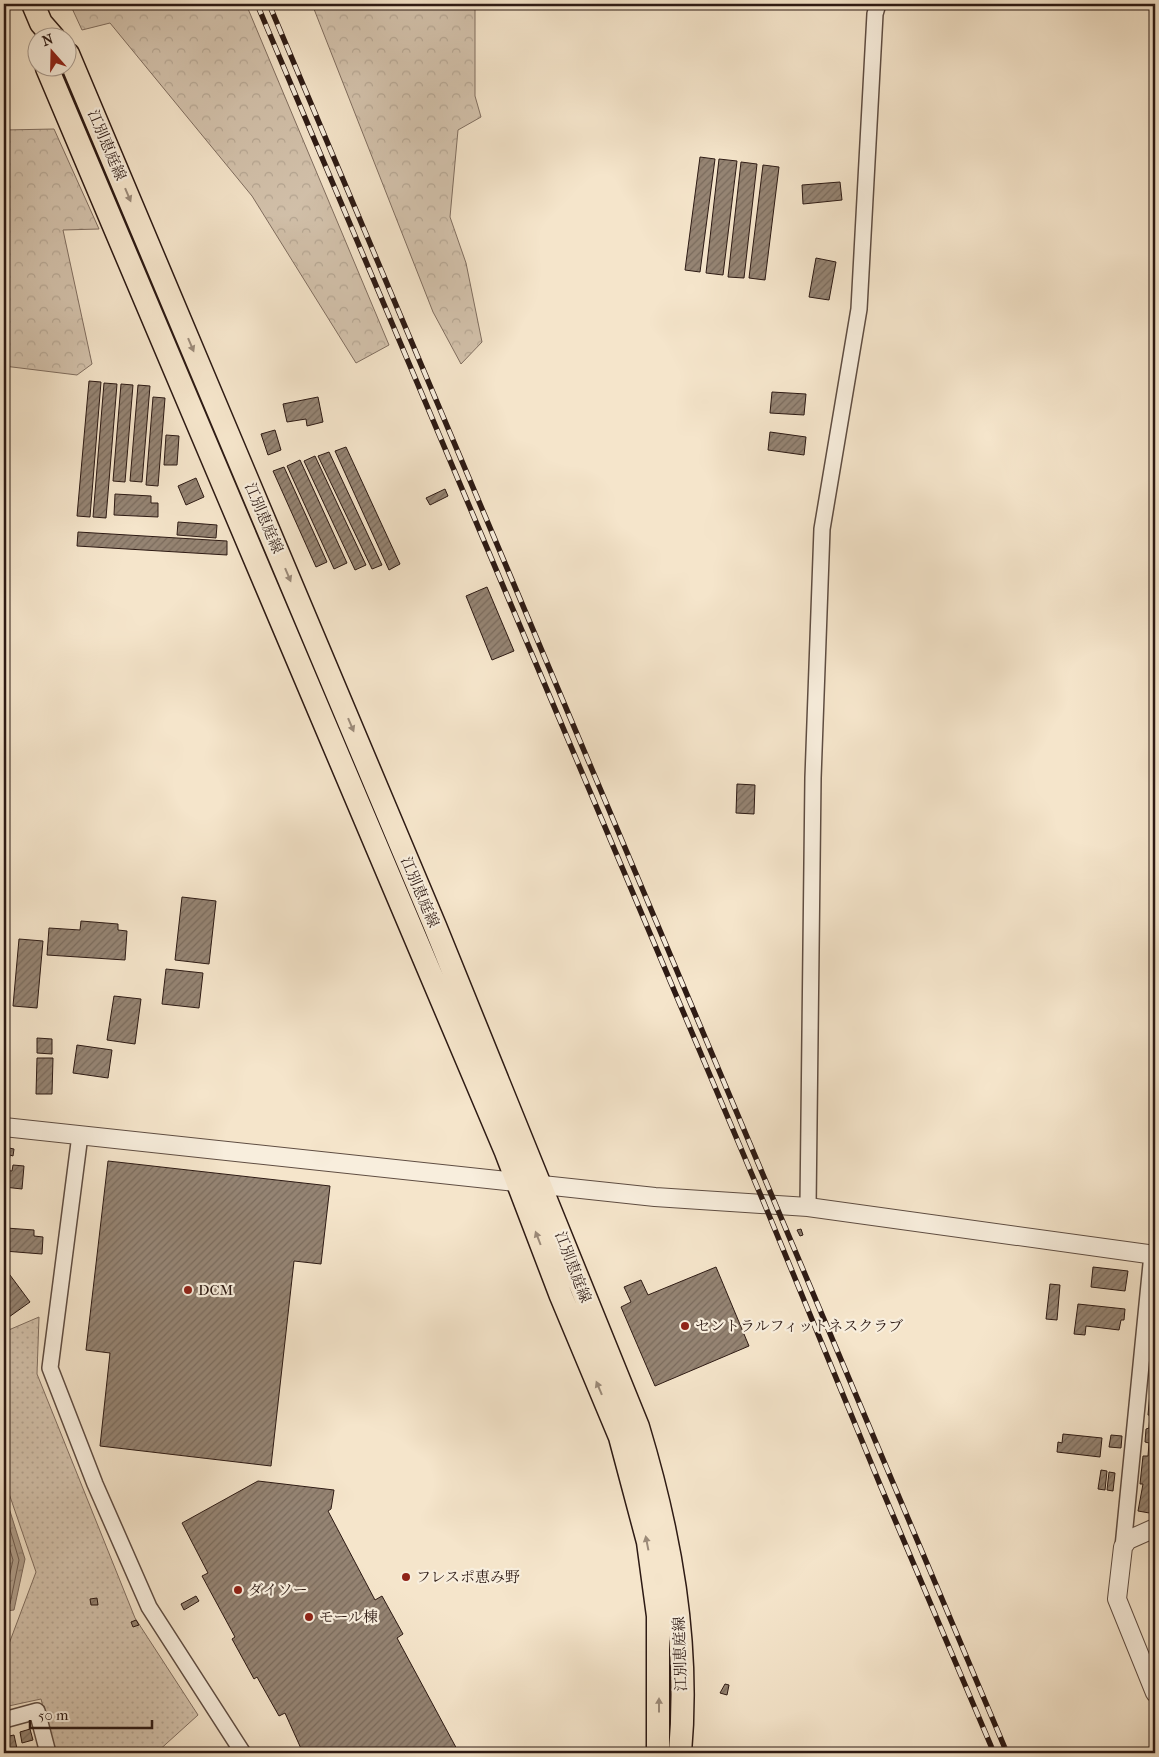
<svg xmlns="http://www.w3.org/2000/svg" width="1159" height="1757" viewBox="0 0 1159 1757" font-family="'IM FELL French Canon','Noto Serif JP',serif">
<defs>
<pattern id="forest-crowns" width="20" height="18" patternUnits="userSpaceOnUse" patternTransform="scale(1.25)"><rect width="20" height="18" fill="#d3c2ac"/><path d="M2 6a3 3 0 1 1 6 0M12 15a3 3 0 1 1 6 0" fill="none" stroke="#b5a693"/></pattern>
<pattern id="park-dots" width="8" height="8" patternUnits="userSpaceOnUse" patternTransform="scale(1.25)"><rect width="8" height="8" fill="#d3c2ac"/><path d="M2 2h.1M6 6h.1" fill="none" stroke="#b5a693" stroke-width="1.8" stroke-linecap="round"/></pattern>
<pattern id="water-ripples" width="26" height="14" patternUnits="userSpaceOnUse" patternTransform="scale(1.25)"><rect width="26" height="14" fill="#b1a08d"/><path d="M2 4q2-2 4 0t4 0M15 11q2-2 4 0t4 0" fill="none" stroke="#908272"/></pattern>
<pattern id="building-hatch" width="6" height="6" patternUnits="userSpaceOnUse" patternTransform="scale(1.25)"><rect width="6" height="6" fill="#958473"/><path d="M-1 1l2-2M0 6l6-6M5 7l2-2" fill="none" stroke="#7a6b5d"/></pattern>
</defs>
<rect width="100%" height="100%" fill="#f5e5cb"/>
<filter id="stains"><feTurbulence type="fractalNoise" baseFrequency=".004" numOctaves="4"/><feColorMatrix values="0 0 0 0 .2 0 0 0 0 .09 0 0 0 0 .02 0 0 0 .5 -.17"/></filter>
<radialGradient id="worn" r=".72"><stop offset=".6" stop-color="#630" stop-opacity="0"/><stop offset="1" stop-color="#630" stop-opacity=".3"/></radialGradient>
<!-- forest -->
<path fill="url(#forest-crowns)" stroke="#806e60" d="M70,4H246L389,345L356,363L252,196L110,23L82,30Z
M312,4H475V96L481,117L458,130L450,217L466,263L482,342L461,364L433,312Z
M54,129L99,229L63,230L92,364L77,375L4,366V130Z"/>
<!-- park -->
<path fill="url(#park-dots)" stroke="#806e60" d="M39,1317L37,1374L135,1618L198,1715L156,1753H55L41,1699L4,1707V1657L36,1572L4,1479V1332Z"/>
<!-- water -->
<path fill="url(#water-ripples)" stroke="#7c6a5d" d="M4,1492L25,1559L14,1610L6,1611L4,1622Z"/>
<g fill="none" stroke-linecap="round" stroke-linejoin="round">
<!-- shore -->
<path stroke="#6f5d50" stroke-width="1" d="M4,1509L19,1560L10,1604L4,1606
M4,1530L13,1560L4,1600"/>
</g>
<!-- building -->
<path fill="url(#building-hatch)" stroke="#2d1a14" d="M700,157L715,159L700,272L685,270Z
M719,159L737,161L723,275L706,273Z
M741,162L757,164L744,278L728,277Z
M763,165L779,167L765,280L749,278Z
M840,182L842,200L803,204L802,185Z
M816,258L836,262L829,300L809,297Z
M89,381L101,382L90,517L77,516Z
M104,383L117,384L106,518L93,517Z
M121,384L133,385L125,482L113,481Z
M138,385L150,386L142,482L130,481Z
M772,392L806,394L804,415L770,413Z
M153,397L165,398L158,486L146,485Z
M318,397L323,422L307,426L306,419L287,422L283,404Z
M275,430L281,450L268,455L261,434Z
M770,432L806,437L804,455L768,450Z
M166,435L179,436L177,465H164Z
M346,447L400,564L389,570L335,451Z
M329,452L382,565L372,569L318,456Z
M315,456L366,565L355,570L304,461Z
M300,460L347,563L334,569L287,466Z
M284,467L327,562L316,567L273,471Z
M196,478L204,497L186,505L178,486Z
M445,489L448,496L430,505L426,498Z
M115,494L151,496V503H158V517L114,515Z
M178,522L217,525L216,538L177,535Z
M78,532L227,541V555L77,546Z
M487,587L514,651L492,660L466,596Z
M737,784L755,785L754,814L736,813Z
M182,897L216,901L209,964L175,960Z
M81,921L118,924V930L127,931L125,960L47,955L49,928L80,930Z
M19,939L43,941L37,1008L13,1006Z
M166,969L203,973L199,1008L162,1004Z
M114,996L141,999L135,1044L107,1040Z
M37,1038L52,1039V1054L37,1053Z
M77,1045L112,1050L108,1078L73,1073Z
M37,1058H53L52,1094H36Z
M4,1147L14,1149L13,1156L10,1155L9,1162L4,1161Z
M108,1161L330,1186L321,1264L294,1261L271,1466L100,1446L110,1353L86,1350Z
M13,1165L24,1166L22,1189L4,1187V1170L12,1171Z
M6,1228L34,1230V1236L43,1237L42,1254L4,1251Z
M801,1229L803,1235L800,1236L797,1230Z
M4,1267L30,1302L9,1317L4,1310Z
M716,1267L749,1346L655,1386L621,1307L631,1302L624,1287L641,1280L648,1295Z
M1093,1267L1128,1271L1125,1291L1091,1287Z
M1050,1284L1060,1285L1057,1320L1046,1319Z
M1078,1304L1125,1309L1124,1320H1121L1119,1330L1086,1326L1085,1335L1074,1334Z
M1150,1393L1155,1394V1416L1148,1415Z
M1150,1415L1155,1416V1429L1149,1428Z
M1149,1428L1155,1429V1514L1138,1511L1143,1484H1140L1143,1456H1148L1149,1443L1145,1442L1146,1429Z
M1063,1434L1102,1438L1100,1457L1057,1452L1058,1442L1062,1443Z
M1111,1435L1122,1436L1121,1448L1109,1447Z
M1101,1470L1107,1471L1105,1490L1098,1489Z
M1109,1472L1115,1473L1113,1491L1107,1490Z
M258,1481L334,1490L331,1509L328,1511L375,1600L382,1596L403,1634L397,1638L459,1753H303L285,1713L279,1716L257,1677L254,1679L232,1639L235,1637L202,1576L208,1573L182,1523Z
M196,1596L199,1601L184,1610L181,1604Z
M97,1598L98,1605H91L90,1599Z
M136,1620L139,1625L133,1627L131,1622Z
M725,1684L729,1685L727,1695L720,1693Z
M30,1729L33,1740L22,1743L20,1732Z
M14,1735L18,1753H4V1737Z"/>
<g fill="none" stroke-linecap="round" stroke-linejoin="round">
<defs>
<path id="minor" d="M80,1135L50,1368L95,1484L149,1607L243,1753
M808,1207L813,778L822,529L859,309L875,14L878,4
M1123,1547L1152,1254
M4,1720L37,1711L48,1753"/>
<path id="tertiary" d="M4,1127L655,1197L808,1207L1155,1255
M1155,1528L1128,1540L1123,1547L1117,1599L1155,1693"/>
<path id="primary" d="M33,4L41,23L54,38
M68,54L435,926L638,1427C670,1533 690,1642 680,1753
M47,68L506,1152L561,1296L620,1437L648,1542L658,1616V1753"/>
</defs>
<!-- minor casing -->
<use href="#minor" stroke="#5f4d42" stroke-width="18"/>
<!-- tertiary casing -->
<use href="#tertiary" stroke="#5f4d42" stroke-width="20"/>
<!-- primary casing -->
<use href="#primary" stroke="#2d1a14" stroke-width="25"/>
<!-- minor -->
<use href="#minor" stroke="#f8eedd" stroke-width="15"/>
<!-- tertiary -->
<use href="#tertiary" stroke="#f8eedd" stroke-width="18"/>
<!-- primary -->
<use href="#primary" stroke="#f5e5cb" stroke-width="22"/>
<defs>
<path id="rail" d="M257,4L764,1203L881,1487L994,1753
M269,4L1007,1753"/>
</defs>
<!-- rail casing -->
<use href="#rail" stroke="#2d1a14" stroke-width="5.5"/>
<!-- rail -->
<use href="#rail" stroke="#f8eedd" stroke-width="4" stroke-dasharray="11" stroke-linecap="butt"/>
</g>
<!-- one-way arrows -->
<defs><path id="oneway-solid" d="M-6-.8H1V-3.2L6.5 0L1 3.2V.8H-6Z" transform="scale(1.25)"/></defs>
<g fill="#9b8a79">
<use href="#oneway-solid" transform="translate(128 195) rotate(67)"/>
<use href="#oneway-solid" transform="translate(191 345) rotate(67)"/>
<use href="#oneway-solid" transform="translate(288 575) rotate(67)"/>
<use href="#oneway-solid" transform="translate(351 725) rotate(67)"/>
<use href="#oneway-solid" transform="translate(538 1238) rotate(-111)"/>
<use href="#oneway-solid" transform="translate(599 1388) rotate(-113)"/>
<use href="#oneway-solid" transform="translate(647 1543) rotate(-101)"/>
<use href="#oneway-solid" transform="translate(659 1705) rotate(-90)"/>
</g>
<!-- markers -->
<g fill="#8f2418" stroke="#f8eedd" stroke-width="2">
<circle cx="188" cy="1290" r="5"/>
<circle cx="685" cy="1326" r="5"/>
<circle cx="406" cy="1577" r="5"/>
<circle cx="238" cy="1590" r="5"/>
<circle cx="309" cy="1617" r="5"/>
</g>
<g text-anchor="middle" stroke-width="4.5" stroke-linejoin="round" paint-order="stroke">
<!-- street labels -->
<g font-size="15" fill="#2d1a14" stroke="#f8eedd">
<text transform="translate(107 145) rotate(67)" y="5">江別恵庭線</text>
<text transform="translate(264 518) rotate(67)" y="5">江別恵庭線</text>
<text transform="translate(420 892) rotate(67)" y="5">江別恵庭線</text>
<text transform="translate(573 1267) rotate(69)" y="5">江別恵庭線</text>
<text transform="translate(680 1654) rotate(-92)" y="5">江別恵庭線</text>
</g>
<!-- poi labels -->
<g font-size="15" fill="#2d1a14" stroke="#f8eedd" text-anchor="start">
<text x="198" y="1295">DCM</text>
<text x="695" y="1331">セントラルフィットネスクラブ</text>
<text x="416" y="1582">フレスポ恵み野</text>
<text x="248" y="1595">ダイソー</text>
<text x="319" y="1622">モール棟</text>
</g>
</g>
<!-- margin -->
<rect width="1159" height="1757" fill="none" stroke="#f5e5cb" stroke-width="20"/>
<rect x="5" y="5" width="1149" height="1747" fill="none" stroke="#2d1a14" stroke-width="2.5"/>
<rect x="10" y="10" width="1139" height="1737" fill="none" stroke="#2d1a14"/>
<!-- north arrow -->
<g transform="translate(52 52) rotate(340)"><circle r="24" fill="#f8eedd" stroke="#a7998d"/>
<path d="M0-4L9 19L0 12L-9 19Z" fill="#8f2418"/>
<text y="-8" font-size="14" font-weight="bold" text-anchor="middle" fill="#2d1a14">N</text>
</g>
<!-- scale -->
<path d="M30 1720v8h122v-8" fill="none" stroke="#2d1a14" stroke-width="2.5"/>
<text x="38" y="1720" font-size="15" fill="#2d1a14" stroke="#f8eedd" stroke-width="4" paint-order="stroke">50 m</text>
<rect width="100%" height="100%" filter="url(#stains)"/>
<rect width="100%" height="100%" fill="url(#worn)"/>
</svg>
